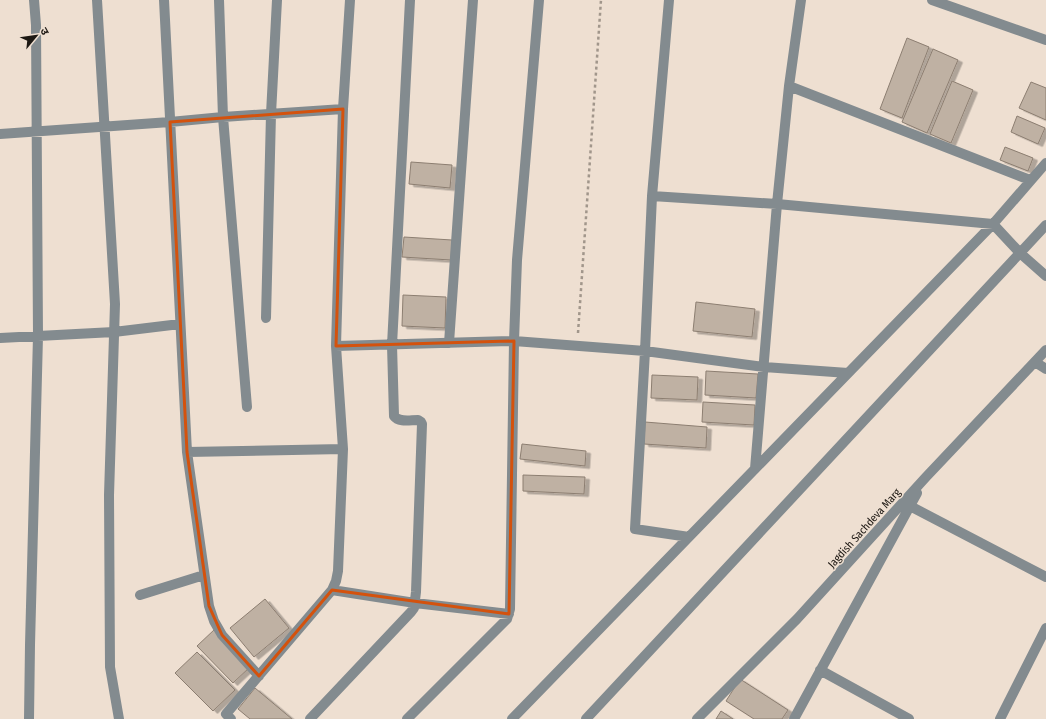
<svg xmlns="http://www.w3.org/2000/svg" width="1046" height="719" viewBox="0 0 1046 719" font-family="'Fira Sans Condensed','Noto Sans Devanagari',sans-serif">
<defs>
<filter id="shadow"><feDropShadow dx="4.5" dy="2.5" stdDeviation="0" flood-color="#0004"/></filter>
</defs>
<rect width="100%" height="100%" fill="#eedfd1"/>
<!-- building -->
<path fill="#bfb1a3" stroke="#8c7e71" filter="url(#shadow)" d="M907,38L929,47L902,118L880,109Z
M933,49L958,60L927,133L902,122Z
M952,81L973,90L951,143L930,134Z
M1031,82L1046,88V120L1019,108Z
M1017,116L1045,128L1038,144L1011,132Z
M1005,147L1033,158L1028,171L1000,160Z
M411,162L452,165L450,188L409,184Z
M404,237L452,240L451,260L402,257Z
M403,295L446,297L445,328L402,326Z
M696,302L755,309L752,337L693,331Z
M706,371L758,374L756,398L705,395Z
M652,375L698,377L697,400L651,398Z
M703,402L755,405L754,425L702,422Z
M645,422L707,427L706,448L644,444Z
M522,444L586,451L585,466L520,459Z
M523,475L585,477L584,494L523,491Z
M265,599L289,628L254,657L230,628Z
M215,629L250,667L233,683L197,646Z
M197,652L235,690L213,711L175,673Z
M740,679L788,710L782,719H754L726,701Z
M255,688L292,719H250L238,709Z
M721,711L733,719H716Z"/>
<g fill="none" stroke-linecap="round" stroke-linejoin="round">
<!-- path -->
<path stroke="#a1968b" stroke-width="2.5" stroke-dasharray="3 3" stroke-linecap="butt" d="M578,333L601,0"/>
<!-- minor -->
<path stroke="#838b8f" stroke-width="10" d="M97,0L115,304L109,495L110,667L119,719
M164,0L187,452L209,606L214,621L222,635L259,676
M219,0L223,117L247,407
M669,0L652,196L645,351L635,529L689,537
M932,0L1046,40
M789,86L1030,180
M0,134L170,122L223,117L343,109
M1046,163L993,224L1020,253L1046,276
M266,318L271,114L277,0
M0,338L114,332L180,324
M449,343L473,0
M336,346L514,341L645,351L764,367L848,373
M1035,362L1046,369
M187,452L343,449
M755,469L777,204L789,86L801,0
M910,506L1046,577
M332,590L415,603L509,614
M140,595L204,575
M820,670L909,719
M29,719L30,645L38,336L36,25L34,0
M231,719L226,714L332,590L336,581L338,571L343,449L336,346L343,109L350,0
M310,719L411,612L414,608L416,592L422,424L421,422L418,420C410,420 399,423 394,416L392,345L410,0
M407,719L507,619L510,609L514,341L517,260L539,0
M512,719L993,224L777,204L652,196
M586,719L1046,225
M697,719L797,619L926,477L1046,350
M794,719L917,493
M1000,719L1046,628"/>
</g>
<!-- marked area -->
<path fill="none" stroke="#d4520d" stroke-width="3" stroke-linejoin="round" d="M343,109L336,346L514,341L509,614L332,590L259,676L222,635L209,606L187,452L170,122Z"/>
<g text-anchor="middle" stroke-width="3" stroke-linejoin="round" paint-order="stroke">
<!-- street labels -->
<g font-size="11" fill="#1d1813" stroke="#eedfd1">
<text transform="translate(864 528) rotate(-48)" y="4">Jagdish Sachdeva Marg</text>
</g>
</g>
<!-- north arrow -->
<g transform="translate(36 36) rotate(61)" stroke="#eedfd1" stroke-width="3" paint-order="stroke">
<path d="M0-3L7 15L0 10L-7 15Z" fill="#1d1813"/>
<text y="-6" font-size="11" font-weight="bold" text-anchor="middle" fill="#1d1813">उ</text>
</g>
</svg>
